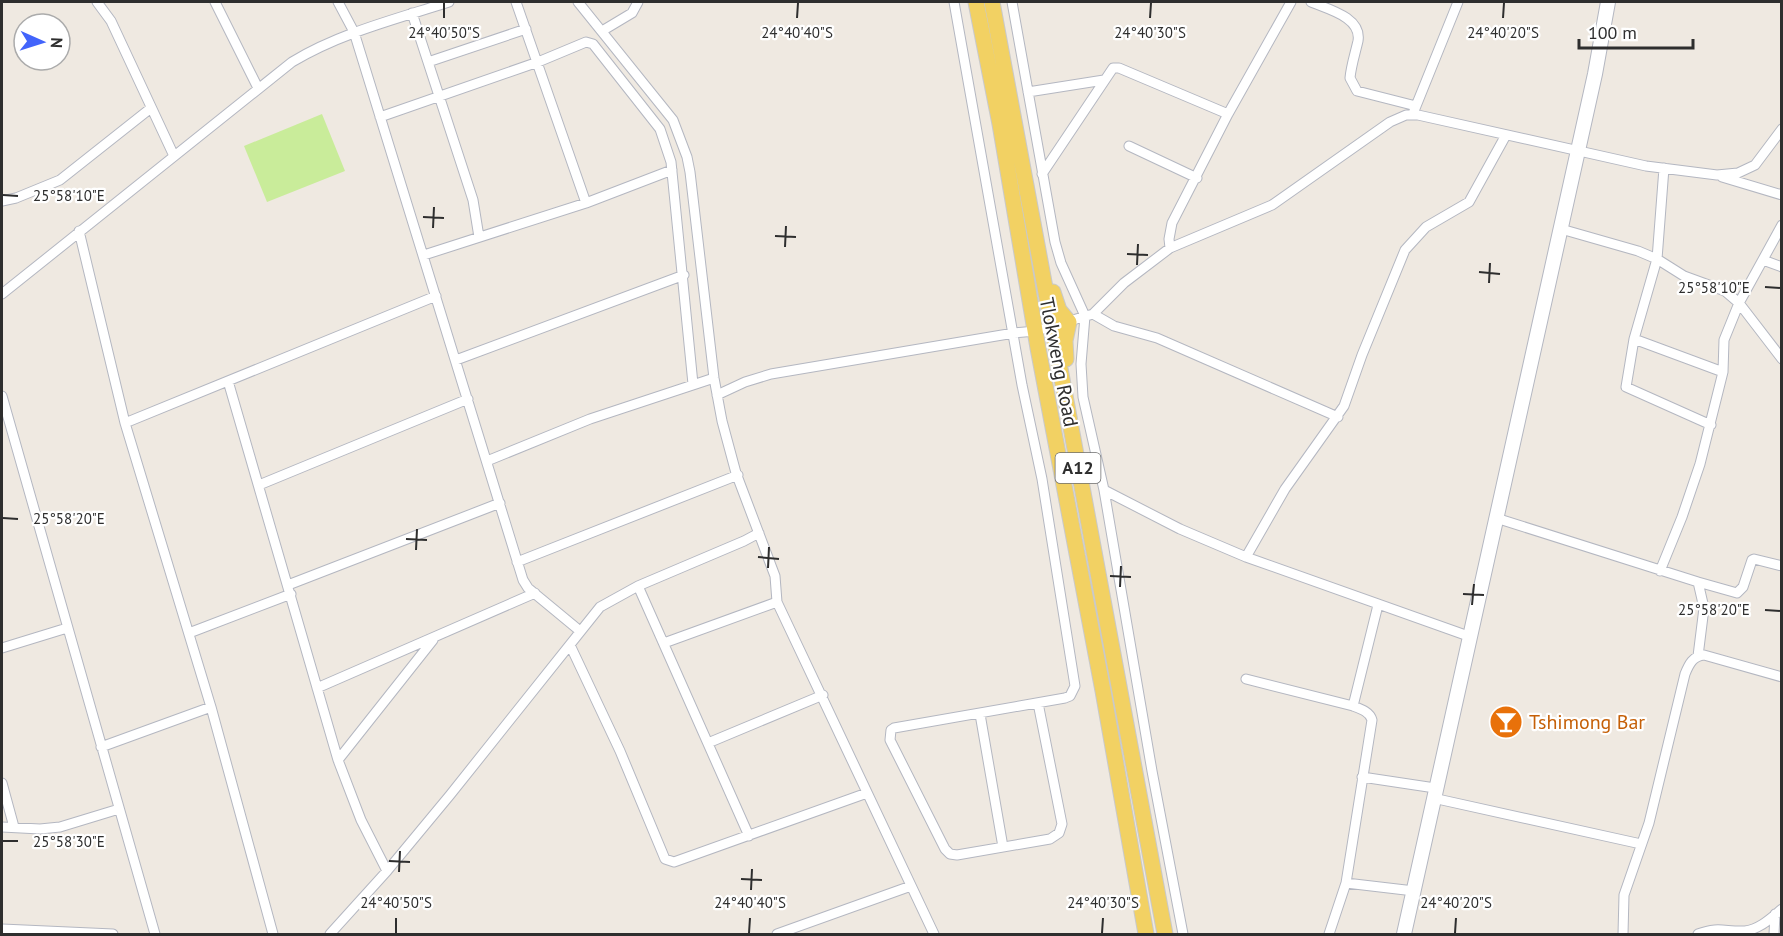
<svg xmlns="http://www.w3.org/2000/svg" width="1783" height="936" viewBox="0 0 1783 936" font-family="'PT Sans',sans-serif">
<rect width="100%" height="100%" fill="#efe9e1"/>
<!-- pitch -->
<path fill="#c9ec9a" d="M322,114L345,171L267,202L244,146Z"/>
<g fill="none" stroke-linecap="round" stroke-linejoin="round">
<defs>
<path id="street" d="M97,2L111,21L174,156
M215,2L258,88
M338,2L354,32L523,580L528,588L580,631
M516,2L586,203
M578,2L673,120L687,157L690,172L714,378L722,421L736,473L775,576L777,602L934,934
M954,2L1022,385L1042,479L1075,686L1070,696L1065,698L894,728L891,730L890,740L945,849L950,854L957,855L1050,839L1059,833L1062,824L1038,703
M1012,2L1055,242L1061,263L1085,316L1081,364L1083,397L1104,490L1152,771L1183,934
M1311,2C1327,9 1362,17 1358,41C1355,54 1351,66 1350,78L1357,91L1416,106
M412,13L473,200L479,237
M602,31L632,13L638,2
M428,62L526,29
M1028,92L1104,80
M1414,111L1458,2
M380,117L538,62L586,42L593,44L660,129L671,162L693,384
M1129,146L1197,178
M1664,168L1657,259L1634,339L1723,372
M1042,174L1113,68H1119L1228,114
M1722,177L1782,195
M2,201L16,198L60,180L151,108
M1561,229L1638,251L1657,259L1684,276L1725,291L1739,303L1782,359
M79,231L125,423L211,707L273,934
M1170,248L1169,239L1172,223L1228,114L1291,2
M424,255L586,203L672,170
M1763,260L1782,267
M2,294L292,62C340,33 396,19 449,2
M1093,314L1114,326L1157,338L1338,417
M1634,339L1626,387L1711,425
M456,360L684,275
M228,381L338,760L361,820L387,871
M717,395L745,382L771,374L1014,333L1036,331L1093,314L1124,283L1170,248L1272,205L1390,122L1406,115H1418L1646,166L1717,175L1738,173L1755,165L1782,129
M2,396L155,934
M125,423L436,296
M487,461L590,419L714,378
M259,485L468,399
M1104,490L1180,529L1246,557L1471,637
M1496,518L1698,582L1704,608L1698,656
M1246,557L1285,489L1344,406L1362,355L1405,250L1426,227L1469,202L1506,135
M517,562L738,475
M1660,571L1682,517L1700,464L1723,372L1724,340L1739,303L1782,225
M1698,582L1737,593L1743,587L1752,560L1754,559L1782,566
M288,585L500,503
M638,586L749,836
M189,633L291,594
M664,643L777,602
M570,645L620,751L665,859L674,862L867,793
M2,648L67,628
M1246,679L1353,706C1361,709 1370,712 1372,720L1346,883L1414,891
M317,688L535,593
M1353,706L1378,605
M980,714L1003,847
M708,743L823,695
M101,747L211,707
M338,760L433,640
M1362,777L1435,788
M2,783L14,827
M1433,798L1641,844
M2,827L40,829L60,827L119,809
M2,929L113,934
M330,934L387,871L450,795L600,607L638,586L744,541L759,533
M777,934L911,886
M1329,934L1346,883
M1623,934L1624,895L1649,823L1685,674C1689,664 1693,656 1704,655L1782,677
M1698,934C1719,926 1725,932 1745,931C1760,929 1771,918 1782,909
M1774,934L1775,914"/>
<path id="secondary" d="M1404,934L1595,74L1608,2"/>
<path id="primary" d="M976,2L1000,124L1038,348L1103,691L1146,934
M992,2L1165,934
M1053,292L1059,310L1069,322L1065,341L1066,359"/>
</defs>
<!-- street casing -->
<use href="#street" stroke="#b4b7c1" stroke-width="11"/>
<!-- secondary casing -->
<use href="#secondary" stroke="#b4b7c1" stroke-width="16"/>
<!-- primary casing -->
<use href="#primary" stroke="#c9c9c9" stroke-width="17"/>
<!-- street -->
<use href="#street" stroke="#fff" stroke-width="9"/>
<!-- secondary -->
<use href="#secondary" stroke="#fff" stroke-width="14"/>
<!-- primary -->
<use href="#primary" stroke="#f2d163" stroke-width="15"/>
</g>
<!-- ticks -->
<path fill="none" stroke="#2e2e2e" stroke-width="2" d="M444,18V3M797,18L798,3M1150,18L1151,3M1503,18L1504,3M3,195L18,196M423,217L444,218M433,228L434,207M775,236L796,237M785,247L786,226M1127,254L1148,255M1137,265L1138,244M1479,272L1500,274M1489,283L1490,263M1765,287L1780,288M3,518L18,519M406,539L427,540M416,550L417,529M758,557L779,559M768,568L769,547M1110,576L1131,577M1120,587L1121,566M1463,594L1484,595M1472,605L1474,584M1765,610L1780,611M3,841H18M389,861L410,862M399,872L400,851M741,879L762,880M751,890L752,869M396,933V918M749,933L750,918M1102,933L1103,918M1455,933L1456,918"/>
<!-- icons -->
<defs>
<symbol id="bar-disc" viewBox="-11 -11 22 22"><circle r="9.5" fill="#e8710a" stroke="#fff"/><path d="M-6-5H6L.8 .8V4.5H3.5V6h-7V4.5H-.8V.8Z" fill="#fff"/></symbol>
</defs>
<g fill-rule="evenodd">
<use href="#bar-disc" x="1487" y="703" width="38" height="38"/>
</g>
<g text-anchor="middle" stroke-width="4.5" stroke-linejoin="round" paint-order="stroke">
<!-- shield labels -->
<rect fill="#fff" stroke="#6d6d6d" stroke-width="1.5" x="1055.5" y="453" width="45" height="30" rx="4.5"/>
<g font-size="18" font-weight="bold" fill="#2e2e2e">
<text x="1078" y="474">A12</text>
</g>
<!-- street labels -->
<g font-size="20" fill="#2e2e2e" stroke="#fff">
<text transform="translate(1059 362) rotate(79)" y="7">Tlokweng Road</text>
</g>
<!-- food labels -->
<g font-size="20" fill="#c56008" stroke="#fff" text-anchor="start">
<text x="1529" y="729">Tshimong Bar</text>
</g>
</g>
<g font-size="15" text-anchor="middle" fill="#2e2e2e" stroke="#fff" stroke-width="4.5" stroke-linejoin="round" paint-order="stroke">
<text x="444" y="38">24°40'50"S</text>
<text x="797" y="38">24°40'40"S</text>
<text x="1150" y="38">24°40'30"S</text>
<text x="1503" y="38">24°40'20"S</text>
<text x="69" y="201">25°58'10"E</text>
<text x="1714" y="293">25°58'10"E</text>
<text x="69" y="524">25°58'20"E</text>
<text x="1714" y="615">25°58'20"E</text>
<text x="69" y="847">25°58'30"E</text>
<text x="396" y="908">24°40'50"S</text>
<text x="750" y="908">24°40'40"S</text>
<text x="1103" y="908">24°40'30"S</text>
<text x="1456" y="908">24°40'20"S</text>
</g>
<!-- border -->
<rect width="1783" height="936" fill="none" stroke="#2e2e2e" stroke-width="6"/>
<!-- north arrow -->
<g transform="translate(42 42) rotate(93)"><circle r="28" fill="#ffffff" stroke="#ababab" stroke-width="1.5"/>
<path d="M0-4.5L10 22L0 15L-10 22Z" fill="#4264fb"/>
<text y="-9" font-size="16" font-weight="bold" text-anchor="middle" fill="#2e2e2e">N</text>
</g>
<!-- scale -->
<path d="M1579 39v9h114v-9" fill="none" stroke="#2e2e2e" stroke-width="3"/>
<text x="1588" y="39" font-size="18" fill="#2e2e2e" stroke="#ffffff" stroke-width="4.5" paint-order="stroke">100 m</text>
</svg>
